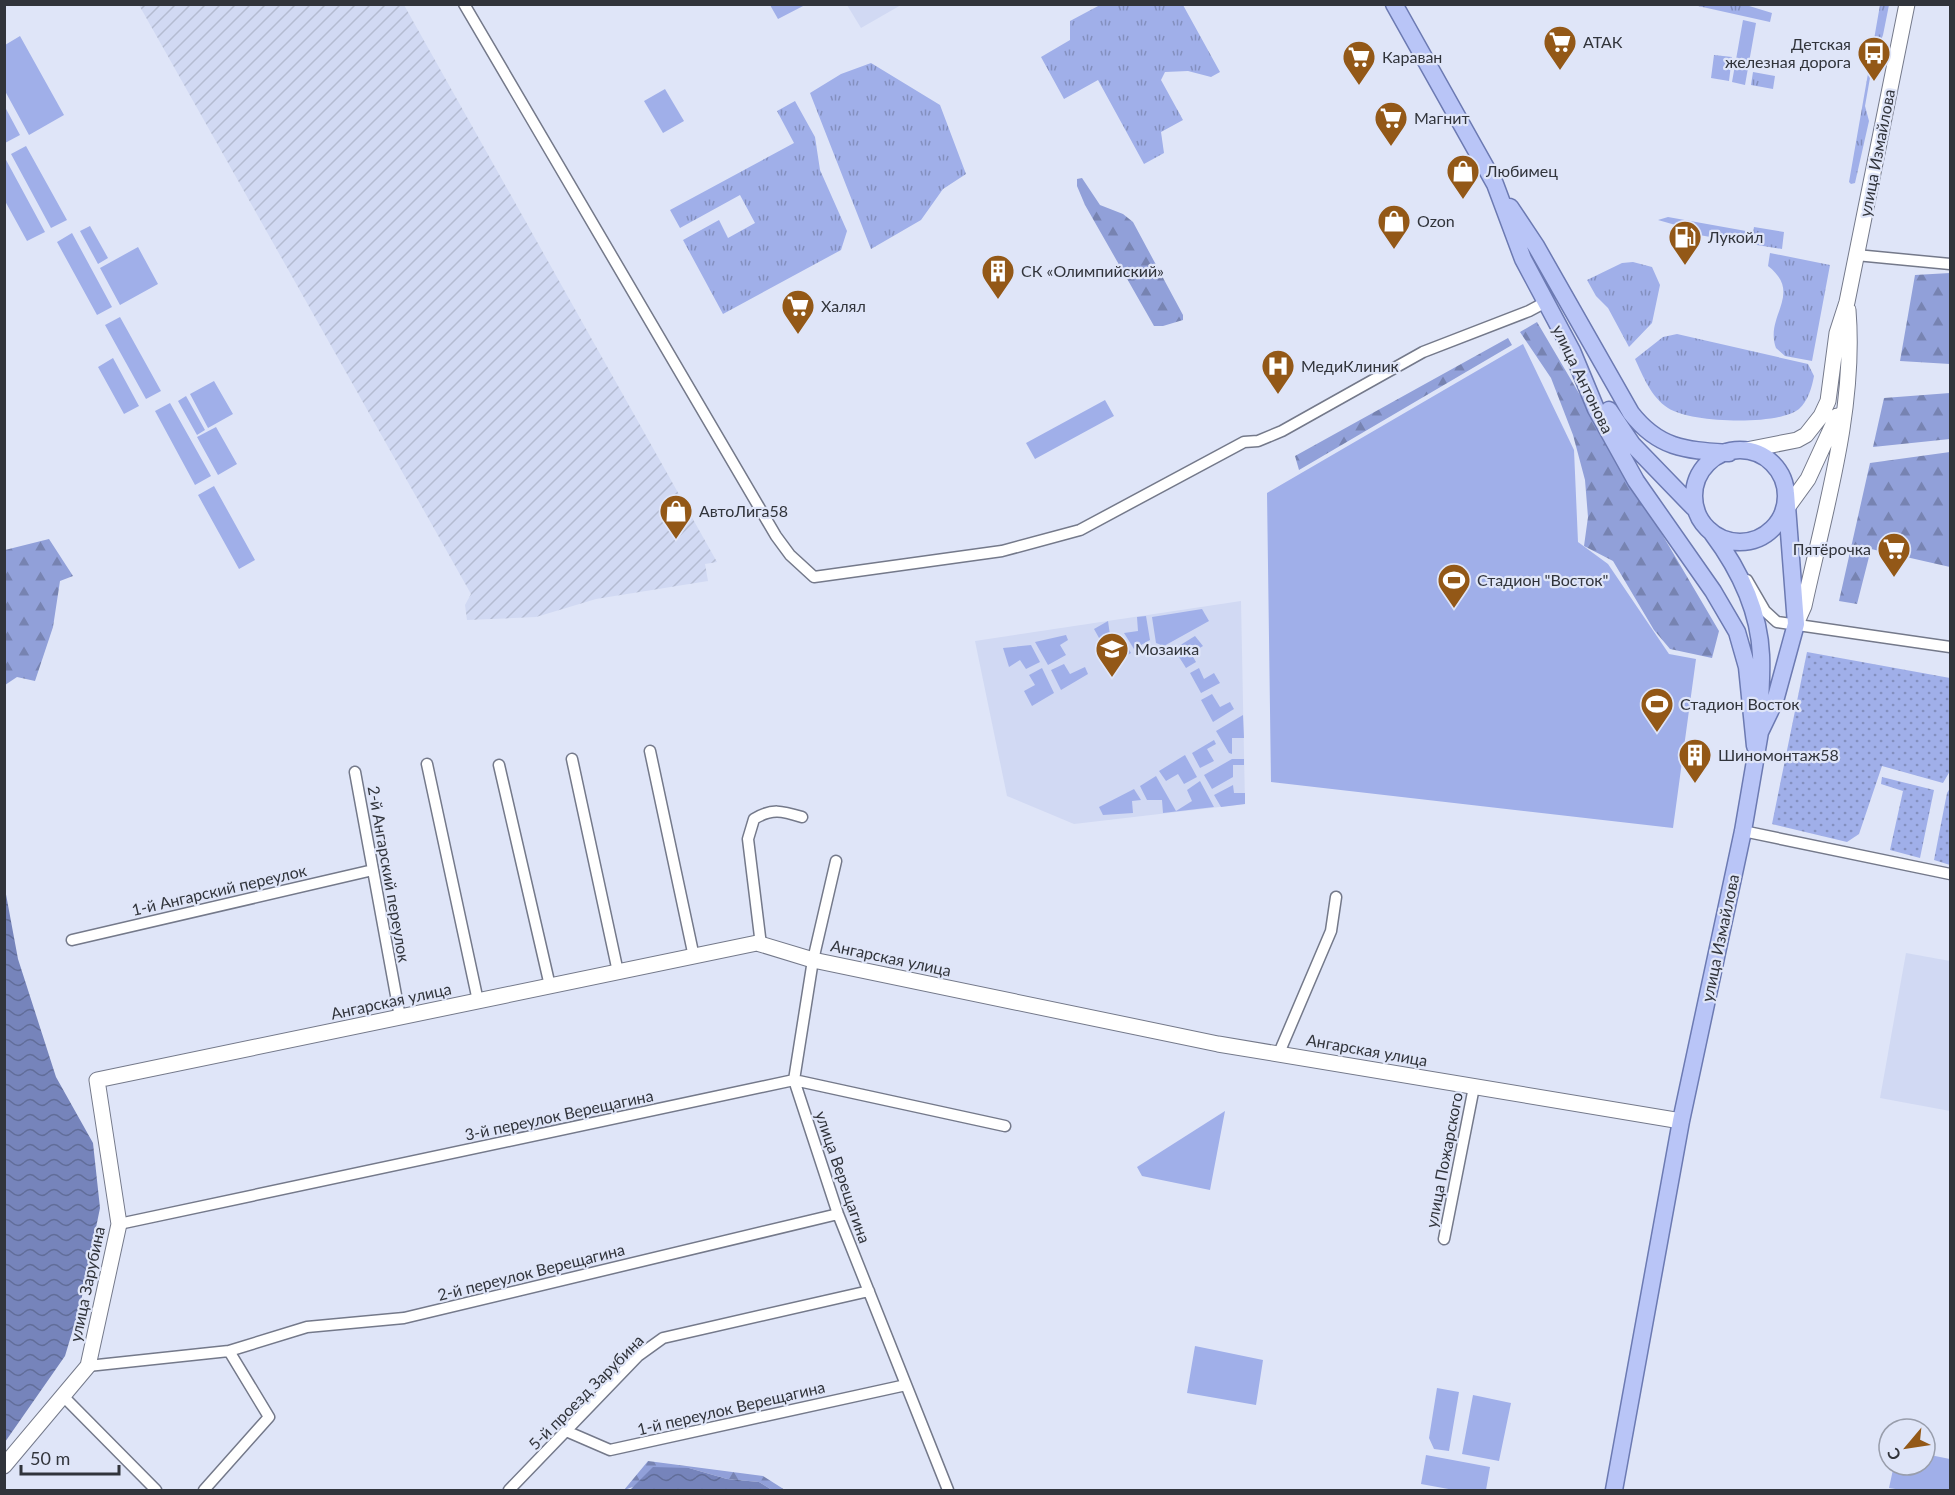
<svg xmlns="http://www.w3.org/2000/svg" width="1955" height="1495" viewBox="0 0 1955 1495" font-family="Lato,sans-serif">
<defs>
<pattern id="industrial-furrows" width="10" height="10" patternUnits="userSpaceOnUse" patternTransform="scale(1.5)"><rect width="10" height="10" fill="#d1d9f3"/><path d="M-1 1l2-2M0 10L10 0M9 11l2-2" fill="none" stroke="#b4bbd1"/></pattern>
<pattern id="grass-tufts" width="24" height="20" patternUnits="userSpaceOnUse" patternTransform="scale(1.5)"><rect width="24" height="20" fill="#a0afe9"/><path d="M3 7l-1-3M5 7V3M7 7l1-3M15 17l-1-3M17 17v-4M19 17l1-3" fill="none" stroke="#838fbe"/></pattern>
<pattern id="forest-firs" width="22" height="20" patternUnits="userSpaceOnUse" patternTransform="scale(1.5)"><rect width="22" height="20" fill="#91a0d9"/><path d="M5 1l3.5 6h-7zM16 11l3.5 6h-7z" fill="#7783b1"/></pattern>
<pattern id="garden-dots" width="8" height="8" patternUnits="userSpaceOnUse" patternTransform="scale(1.5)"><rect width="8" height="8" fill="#a0afe9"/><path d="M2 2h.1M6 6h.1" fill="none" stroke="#838fbe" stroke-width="1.8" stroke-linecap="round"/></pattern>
<pattern id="water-waves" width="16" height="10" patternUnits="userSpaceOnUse" patternTransform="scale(1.5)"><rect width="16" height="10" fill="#7684bb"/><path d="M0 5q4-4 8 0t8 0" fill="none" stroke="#616d99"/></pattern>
</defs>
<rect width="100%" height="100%" fill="#dfe5f8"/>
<!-- built -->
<path fill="#d1d9f3" d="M847,5H901L861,28Z
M1241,601L1245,804L1074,824L1007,796L975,641Z
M1906,953L1950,961V1111L1880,1098Z"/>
<!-- industrial -->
<path fill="url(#industrial-furrows)" d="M139,5H404L717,562L705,564L708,581L596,599L536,617L467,620L465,605L471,594Z"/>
<!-- grass -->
<path fill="url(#grass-tufts)" d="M1689,4L1746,5L1772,13L1770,22Z
M1100,5H1183L1220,72L1211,77L1188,71L1165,72L1161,80L1183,120L1161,132L1164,153L1144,164L1098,80L1064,99L1041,57L1070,40V21Z
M1880,5H1889L1883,35L1873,61L1865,106L1869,121L1855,183L1851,184L1849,182Z
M1714,55L1732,57L1729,81L1711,78Z
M871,63L940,105L966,174L943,189L921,220L871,249L810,93L841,74Z
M1753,72L1775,76L1773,89L1751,85Z
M795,101L815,137L820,170L847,231L841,250L723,314L683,240L719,220L728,238L755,223L740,195L680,228L670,210L794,143L777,111Z
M1754,227L1784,232L1782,249L1751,244Z
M1770,253L1830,265L1812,361L1785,356L1776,348C1764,316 1804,294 1768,266Z
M1633,262L1652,267L1660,285L1652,323L1629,347L1608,308L1596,296L1587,280L1622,263Z
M1677,334L1808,364L1814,376C1812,387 1808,401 1799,409C1778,426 1690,423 1668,408C1651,397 1643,376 1635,359L1663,337Z"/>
<!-- forest -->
<path fill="url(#forest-firs)" d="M1082,178L1100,205L1123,214L1133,222L1183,315V320L1163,326H1154L1085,205L1077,186V179Z
M1950,273V364L1900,361L1915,275Z
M1537,322L1719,631L1712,658L1670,649L1654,630L1613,561L1584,546L1588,517L1585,480L1573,435L1551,378L1520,332Z
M1508,338L1512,345L1299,470L1295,456Z
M1950,393V439L1873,447L1884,398Z
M1950,452V567L1871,549L1857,604L1839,601L1870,463Z
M49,539L73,576L60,581L53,627L35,681L17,677L5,685V550Z
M648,1461L763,1476L785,1490H772L759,1482L727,1479L689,1468L624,1490Z"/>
<!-- park -->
<path fill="#a0afe9" d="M770,5H805L778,19Z
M1743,20L1756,23L1745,85L1732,82Z
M20,36L64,115L29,135L5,91V45Z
M665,89L684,121L663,133L644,101Z
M5,107L20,135L5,143H4Z
M26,146L67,220L51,228L11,154Z
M5,158L45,232L27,241L5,201Z
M1668,217L1746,231L1744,243L1688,233L1679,226L1658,220Z
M90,226L108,258L98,264L80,231Z
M72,233L112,307L97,315L57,242Z
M138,247L158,284L120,305L100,268Z
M120,317L161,391L146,399L105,325Z
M1523,344L1574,450L1578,542L1608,564L1669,654L1696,659L1673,828L1271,782L1267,493Z
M113,358L139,406L124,414L98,367Z
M214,381L233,414L208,428L190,394Z
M186,396L205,430L197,435L178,401Z
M1105,400L1114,416L1035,459L1026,443Z
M170,403L211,476L195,485L155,411Z
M216,427L237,464L218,475L197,437Z
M214,486L255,560L239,569L198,495Z
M1202,609L1209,621L1164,646L1156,643L1152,617Z
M1146,616L1150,640L1134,649L1124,633L1138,631L1137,617Z
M1108,621L1110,635L1120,634L1131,653L1113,663L1094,629Z
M1066,635L1068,640L1060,645L1066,655L1048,665L1035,642Z
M1195,636L1203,646L1191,653L1196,662L1186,668L1174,649Z
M1031,645L1040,662L1026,669L1020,660L1009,667L1003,648Z
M1064,664L1070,674L1085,667L1088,674L1061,690L1051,670Z
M1042,668L1054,693L1032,706L1024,691L1035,685L1029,675Z
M1199,668L1204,679L1214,673L1220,683L1201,693L1190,673Z
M1212,694L1220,707L1230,702L1234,709L1213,722L1201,700Z
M1243,715L1244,738H1232V754L1229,753L1216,731Z
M1214,740L1216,744L1207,749L1214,761L1200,768L1192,753Z
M1185,755L1197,777L1184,784L1178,774L1166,781L1159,771Z
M1232,759H1244V765H1233V777L1212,789L1204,775Z
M1156,776L1176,811L1192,801L1187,790L1200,781L1214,807L1163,813L1162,800H1147L1140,786Z
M1233,785L1234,793H1245V804L1221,807L1214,795Z
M1134,789L1141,800L1132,801L1133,813L1103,815L1099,807Z
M1225,1111L1210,1190L1142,1176L1137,1167Z
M1195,1346L1263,1360L1256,1405L1187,1393Z
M1437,1388L1459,1392L1449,1451L1434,1449L1429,1438Z
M1473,1395L1511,1403L1499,1461L1462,1454Z
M1925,1454L1950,1459V1490H1902L1889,1488L1894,1465H1925Z
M1426,1455L1490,1467L1486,1490H1454L1421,1484Z"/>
<!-- garden -->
<path fill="url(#garden-dots)" d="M1807,652L1950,678V771L1943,783L1882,766L1859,834L1847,842L1772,824Z
M1882,777L1934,790L1920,858L1890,850L1903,791L1881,784Z
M1950,788V865L1934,860L1947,793Z"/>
<!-- water -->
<path fill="url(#water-waves)" d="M5,889L18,959L56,1077L93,1143L100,1208L80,1306L65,1356L5,1442Z
M653,1467L689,1468L727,1479L759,1482L772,1490H630Z"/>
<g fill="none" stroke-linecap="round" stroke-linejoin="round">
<defs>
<path id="street" d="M464,4L776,536L790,555L814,577L1002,551L1080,530L1244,442L1258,441L1282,431L1423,352L1529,311L1544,303
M1856,255L1950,264
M1747,580L1765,611L1777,622L1950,647
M650,751L694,957
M572,759L618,972
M427,764L478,1001
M499,765L550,986
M355,772L400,1017
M1743,831L1950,874
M836,861L813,960L794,1080L838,1214L948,1490
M72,940L373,870
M761,945L748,839L754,819C772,808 782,811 802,817
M1279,1053L1331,931L1336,897
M119,1224L794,1080L1005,1126
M1444,1239L1474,1087
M88,1366L229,1351L307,1327L404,1318L838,1214
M63,1396L156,1490
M566,1431L610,1450L906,1385
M204,1490L269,1417L229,1351
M509,1490L638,1356L663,1338L869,1291"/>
<path id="secondary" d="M1746,450L1797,440L1806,435L1821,416L1828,401L1837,333L1847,302L1907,4
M1782,515L1808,479L1837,416
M1796,624L1804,606C1825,509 1856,409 1848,310
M4,1466L88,1366L119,1224L97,1080L757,943L813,960L1218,1044L1681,1121"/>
<path id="primary" d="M1394,4L1495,184L1523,259L1572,351L1596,409L1636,481L1713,591L1737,632L1747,667L1755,746
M1510,207L1536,246L1631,413C1659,449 1686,450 1729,453
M1609,410L1632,444L1694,508
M1694 496a46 46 0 1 1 92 0a46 46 0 1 1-92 0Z
M1712,533C1739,569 1759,609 1761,655C1762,673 1760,692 1760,710
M1614,1490L1681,1121L1743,831L1760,732L1775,701L1796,624L1786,493"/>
</defs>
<!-- street casing -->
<use href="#street" stroke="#74798a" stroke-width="13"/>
<!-- secondary casing -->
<use href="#secondary" stroke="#74798a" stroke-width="17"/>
<!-- primary casing -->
<use href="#primary" stroke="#6c7ab2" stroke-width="19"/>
<!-- street -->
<use href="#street" stroke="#fff" stroke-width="10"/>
<!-- secondary -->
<use href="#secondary" stroke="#fff" stroke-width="15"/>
<!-- primary -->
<use href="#primary" stroke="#b9c5f7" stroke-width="16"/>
</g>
<!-- icons -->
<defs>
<symbol id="supermarket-pin" viewBox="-11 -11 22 30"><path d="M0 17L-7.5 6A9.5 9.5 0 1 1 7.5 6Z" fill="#935817" stroke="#dfe5f8"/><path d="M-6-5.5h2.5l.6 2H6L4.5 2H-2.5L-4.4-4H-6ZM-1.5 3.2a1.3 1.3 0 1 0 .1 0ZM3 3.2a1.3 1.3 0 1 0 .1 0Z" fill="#fff"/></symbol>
<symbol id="bus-pin" viewBox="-11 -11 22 30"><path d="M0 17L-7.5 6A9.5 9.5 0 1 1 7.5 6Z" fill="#935817" stroke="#dfe5f8"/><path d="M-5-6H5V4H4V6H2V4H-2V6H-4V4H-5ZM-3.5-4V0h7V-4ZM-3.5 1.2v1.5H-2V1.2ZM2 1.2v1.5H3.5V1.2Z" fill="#fff"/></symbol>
<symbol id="shop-pin" viewBox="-11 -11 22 30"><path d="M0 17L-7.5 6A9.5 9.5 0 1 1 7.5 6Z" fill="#935817" stroke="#dfe5f8"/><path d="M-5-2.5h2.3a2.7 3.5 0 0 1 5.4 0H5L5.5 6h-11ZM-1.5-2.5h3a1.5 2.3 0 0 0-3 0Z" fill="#fff"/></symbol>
<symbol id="fuel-pin" viewBox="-11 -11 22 30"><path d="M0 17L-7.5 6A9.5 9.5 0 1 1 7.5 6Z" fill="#935817" stroke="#dfe5f8"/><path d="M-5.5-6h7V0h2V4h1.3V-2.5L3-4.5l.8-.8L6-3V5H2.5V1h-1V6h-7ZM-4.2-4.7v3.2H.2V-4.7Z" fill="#fff"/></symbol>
<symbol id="building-pin" viewBox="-11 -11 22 30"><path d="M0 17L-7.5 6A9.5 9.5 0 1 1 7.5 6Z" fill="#935817" stroke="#dfe5f8"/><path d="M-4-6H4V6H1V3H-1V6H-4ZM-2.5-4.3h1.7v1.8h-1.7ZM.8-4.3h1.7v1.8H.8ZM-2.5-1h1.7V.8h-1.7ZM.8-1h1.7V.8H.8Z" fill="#fff"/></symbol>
<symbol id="hospital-pin" viewBox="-11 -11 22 30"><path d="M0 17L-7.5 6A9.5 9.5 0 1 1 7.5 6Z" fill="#935817" stroke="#dfe5f8"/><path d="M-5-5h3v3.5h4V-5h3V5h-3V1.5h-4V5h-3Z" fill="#fff"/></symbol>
<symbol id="stadium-pin" viewBox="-11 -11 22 30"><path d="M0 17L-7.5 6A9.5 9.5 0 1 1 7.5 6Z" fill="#935817" stroke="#dfe5f8"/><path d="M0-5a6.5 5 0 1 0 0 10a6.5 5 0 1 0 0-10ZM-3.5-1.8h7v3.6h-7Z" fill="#fff"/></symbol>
<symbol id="school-pin" viewBox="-11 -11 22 30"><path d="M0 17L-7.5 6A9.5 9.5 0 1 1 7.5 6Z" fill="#935817" stroke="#dfe5f8"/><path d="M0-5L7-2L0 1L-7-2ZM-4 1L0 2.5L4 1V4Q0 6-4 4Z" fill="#fff"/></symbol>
</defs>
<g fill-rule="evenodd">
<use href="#supermarket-pin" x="1541" y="23" width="38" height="52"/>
<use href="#bus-pin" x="1855" y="34" width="38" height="52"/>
<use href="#supermarket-pin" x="1340" y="38" width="38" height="52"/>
<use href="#supermarket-pin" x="1372" y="99" width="38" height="52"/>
<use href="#shop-pin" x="1444" y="152" width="38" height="52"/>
<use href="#shop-pin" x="1375" y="202" width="38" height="52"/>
<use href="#fuel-pin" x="1666" y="218" width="38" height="52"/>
<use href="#building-pin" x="979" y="252" width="38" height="52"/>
<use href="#supermarket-pin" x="779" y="287" width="38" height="52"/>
<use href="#hospital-pin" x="1259" y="347" width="38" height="52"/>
<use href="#shop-pin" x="657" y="492" width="38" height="52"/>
<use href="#supermarket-pin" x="1875" y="530" width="38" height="52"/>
<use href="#stadium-pin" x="1435" y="561" width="38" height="52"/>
<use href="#school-pin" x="1093" y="630" width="38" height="52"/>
<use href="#stadium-pin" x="1638" y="685" width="38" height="52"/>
<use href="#building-pin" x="1676" y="736" width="38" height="52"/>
</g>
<g text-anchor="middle" stroke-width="4.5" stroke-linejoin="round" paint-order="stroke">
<!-- poi labels -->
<g font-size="16" fill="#31343b" stroke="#dfe5f8" text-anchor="start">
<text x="1583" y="48">АТАК</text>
<text x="1851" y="50" text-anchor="end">Детская<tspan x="1851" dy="18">железная дорога</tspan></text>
<text x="1382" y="63">Караван</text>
<text x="1414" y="124">Магнит</text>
<text x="1486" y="177">Любимец</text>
<text x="1417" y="227">Ozon</text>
<text x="1708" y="243">Лукойл</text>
<text x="1021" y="277">СК «Олимпийский»</text>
<text x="821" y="312">Халял</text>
<text x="1301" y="372">МедиКлиник</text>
<text x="699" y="517">АвтоЛига58</text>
<text x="1871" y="555" text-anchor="end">Пятёрочка</text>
<text x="1477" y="586">Стадион "Восток"</text>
<text x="1135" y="655">Мозаика</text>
<text x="1680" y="710">Стадион Восток</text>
<text x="1718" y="761">Шиномонтаж58</text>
</g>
<!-- street labels -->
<g font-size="16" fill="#31343b" stroke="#dfe5f8">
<text transform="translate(1877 153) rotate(-79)" y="6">улица Измайлова</text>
<text transform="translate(1583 379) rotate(64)" y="6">улица Антонова</text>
<text transform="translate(389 874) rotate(80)" y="6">2-й Ангарский переулок</text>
<text transform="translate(219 890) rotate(-13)" y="6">1-й Ангарский переулок</text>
<text transform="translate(1720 938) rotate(-78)" y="6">улица Измайлова</text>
<text transform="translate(891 958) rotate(12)" y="6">Ангарская улица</text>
<text transform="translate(391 1001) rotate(-12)" y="6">Ангарская улица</text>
<text transform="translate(1367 1050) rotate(10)" y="6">Ангарская улица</text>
<text transform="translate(559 1115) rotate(-12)" y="6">3-й переулок Верещагина</text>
<text transform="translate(1444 1160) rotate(-79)" y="6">улица Пожарского</text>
<text transform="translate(843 1177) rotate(71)" y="6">улица Верещагина</text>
<text transform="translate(531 1272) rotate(-14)" y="6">2-й переулок Верещагина</text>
<text transform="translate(87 1284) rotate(-78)" y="6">улица Зарубина</text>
<text transform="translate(586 1392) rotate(-45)" y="6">5-й проезд Зарубина</text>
<text transform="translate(731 1408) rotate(-13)" y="6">1-й переулок Верещагина</text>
</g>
</g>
<!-- border -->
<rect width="1955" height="1495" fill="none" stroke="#31343b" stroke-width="12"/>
<!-- north arrow -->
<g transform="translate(1907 1447) rotate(241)"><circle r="28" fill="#dfe5f8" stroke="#999eac" stroke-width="1.5"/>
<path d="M0-4.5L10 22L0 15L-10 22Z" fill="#935817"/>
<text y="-9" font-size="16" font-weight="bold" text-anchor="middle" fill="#31343b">С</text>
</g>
<!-- scale -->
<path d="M21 1465v9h98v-9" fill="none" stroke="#31343b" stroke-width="3"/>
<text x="30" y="1465" font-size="18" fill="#31343b" stroke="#dfe5f8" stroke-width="4.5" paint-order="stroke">50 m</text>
</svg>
